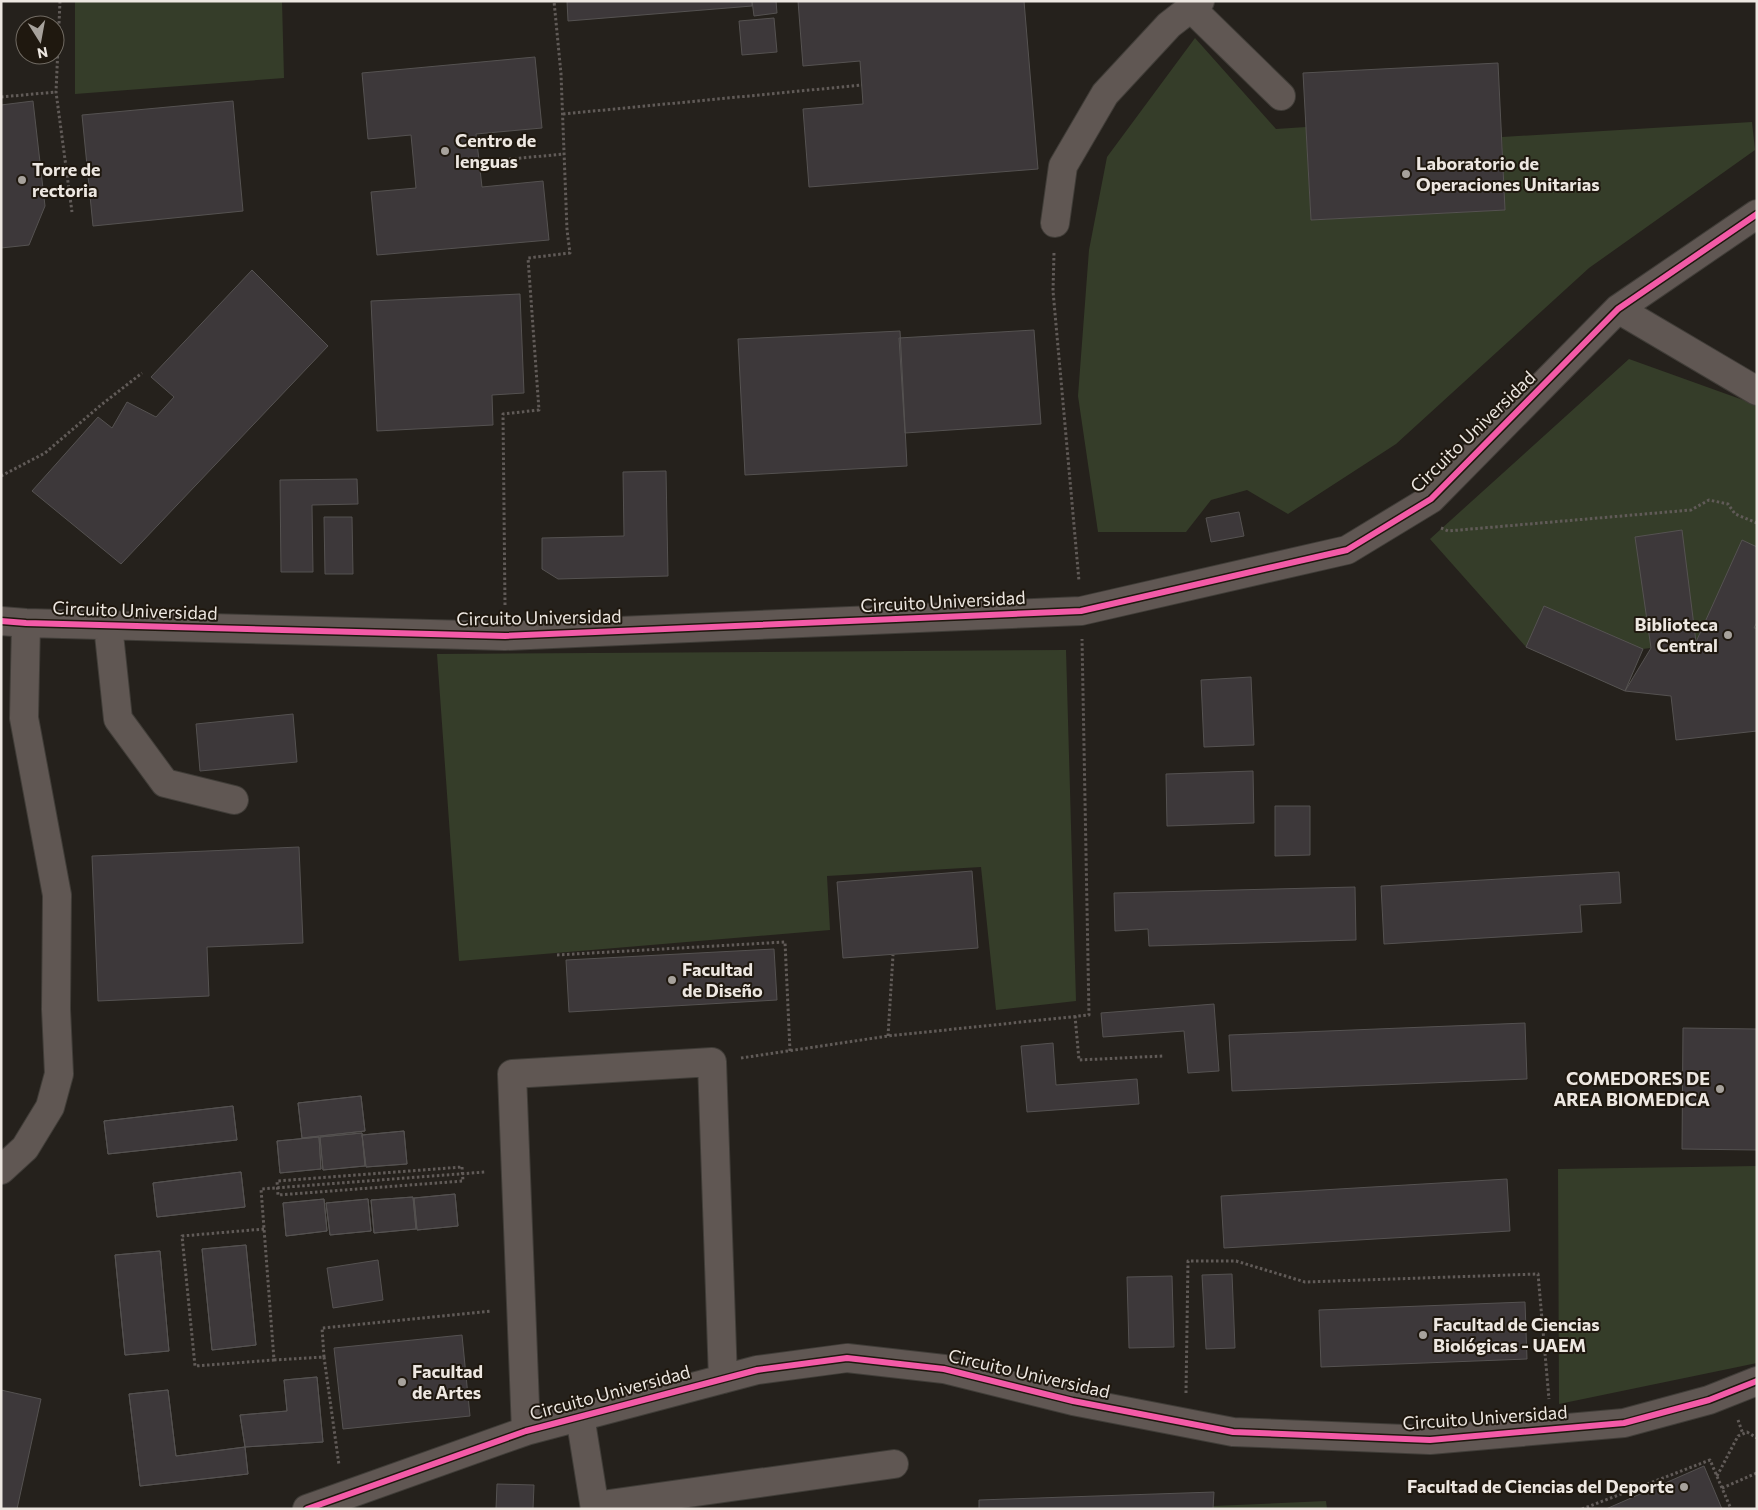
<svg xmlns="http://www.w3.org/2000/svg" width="1758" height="1510" viewBox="0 0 1758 1510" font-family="Commissioner,sans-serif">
<rect width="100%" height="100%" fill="#25211c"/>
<!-- green -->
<path fill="#353d29" d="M75,1H282L284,78L75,94Z
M1195,38L1276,129L1306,127L1311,220L1505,210L1502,137L1752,122L1755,150L1589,268L1396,444L1288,514L1247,490L1211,500L1186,532H1098L1078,396L1089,250L1107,157Z
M1629,359L1757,405V622L1754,628L1696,642L1643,649L1625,691L1526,647L1430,539Z
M1066,650L1076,1001L996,1010L981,867L827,876L830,930L459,961L437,654Z
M1757,1166V1363L1559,1404L1558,1169Z
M1326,1501L1327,1509H1213V1506Z"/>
<!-- building -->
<path fill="#3d383a" stroke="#555251" d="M567,1H752V6L568,21Z
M752,1H776L777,13L754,16Z
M798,1H1024L1038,169L809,187L803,109L863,104L860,61L803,66Z
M774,18L777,52L742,55L739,21Z
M535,57L542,128L476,134L482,187L543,181L549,240L377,255L371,192L416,188L411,135L368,139L362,73Z
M1498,63L1505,210L1311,220L1303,73Z
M33,101L45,206L29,245L1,248V105Z
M233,101L243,211L93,226L82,115Z
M252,270L328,346L121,564L32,491L98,417L112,428L127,402L156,417L174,397L151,377Z
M520,294L524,393L492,395L493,425L377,431L371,301Z
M1034,330L1041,424L905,433L899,338Z
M900,331L907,466L745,475L738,339Z
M666,471L668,576L558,579L542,569V538L624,536L623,472Z
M357,479L358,504L312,505L313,572H281L280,480Z
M1239,512L1244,536L1211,542L1206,518Z
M324,517H352L353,574H325Z
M1682,530L1696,642L1742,540L1757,547V622L1754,628H1757V731L1676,740L1671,696L1625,691L1651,648L1635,537Z
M1544,606L1643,649L1625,691L1526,647Z
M1251,677L1254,745L1204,747L1201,680Z
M293,714L297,762L200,771L196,724Z
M1253,771L1254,823L1167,826L1166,774Z
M1275,806H1310V855L1275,856Z
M299,847L303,943L207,947L209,996L98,1001L92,856Z
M972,871L978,948L843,958L837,882Z
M1619,872L1621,903L1580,905L1582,932L1384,944L1381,886Z
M1355,887L1356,940L1149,946L1148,929L1115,931L1114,893Z
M774,949L777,1000L569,1012L566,960Z
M1214,1004L1219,1071L1188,1073L1184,1031L1103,1037L1101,1013Z
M1525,1023L1527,1079L1232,1091L1229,1035Z
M1683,1028L1757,1029V1150L1682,1149Z
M1053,1043L1056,1085L1137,1079L1139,1104L1027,1112L1021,1046Z
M361,1096L365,1131L302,1138L298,1103Z
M361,1096L365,1131L302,1138L298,1103Z
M233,1106L237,1140L108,1154L104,1121Z
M233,1106L237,1140L108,1154L104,1121Z
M404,1131L407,1164L366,1167L362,1135Z
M404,1131L407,1164L366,1167L362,1135Z
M362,1133L365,1166L323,1170L320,1137Z
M362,1133L365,1166L323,1170L320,1137Z
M319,1137L321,1169L280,1173L277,1141Z
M319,1137L321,1169L280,1173L277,1141Z
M241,1172L245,1207L157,1217L153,1183Z
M241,1172L245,1207L157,1217L153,1183Z
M1507,1179L1510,1231L1224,1248L1221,1196Z
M455,1194L458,1226L417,1230L414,1198Z
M455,1194L458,1226L417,1230L414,1198Z
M413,1197L416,1229L374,1233L371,1200Z
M413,1197L416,1229L374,1233L371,1200Z
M324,1199L327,1231L286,1236L283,1203Z
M324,1199L327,1231L286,1236L283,1203Z
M368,1199L371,1231L330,1235L326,1203Z
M368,1199L371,1231L330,1235L326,1203Z
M246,1245L256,1345L212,1350L202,1249Z
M246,1245L256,1345L212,1350L202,1249Z
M160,1251L169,1351L125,1355L115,1255Z
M160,1251L169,1351L125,1355L115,1255Z
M378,1260L383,1300L333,1308L327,1268Z
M1232,1274L1235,1348L1206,1349L1202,1275Z
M1172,1276L1174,1347L1129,1348L1127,1277Z
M1525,1302L1527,1359L1321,1367L1319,1310Z
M462,1335L470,1416L343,1429L334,1348Z
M317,1377L323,1442L245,1447L240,1415L287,1411L284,1380Z
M317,1377L323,1442L245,1447L240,1415L287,1411L284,1380Z
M1,1390L41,1399L17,1509H1Z
M168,1390L176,1456L245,1447L248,1474L140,1486L129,1394Z
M168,1390L176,1456L245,1447L248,1474L140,1486L129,1394Z
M1704,1466L1722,1509H1606Z
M497,1484L534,1485L533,1509H496Z
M1214,1492L1213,1509H979V1500Z"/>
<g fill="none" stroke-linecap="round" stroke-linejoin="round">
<defs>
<path id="minor" d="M1191,8L1281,96
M1055,223L1063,166L1105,94L1169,25L1200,1
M1618,309L1757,391
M1,621L26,623L505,636L1081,611L1347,550L1431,499L1618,309L1757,214
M108,625L118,719L165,783L234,800
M1,1170L25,1148L50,1107L59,1074L56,1009L57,895L24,718L26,623
M580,1416L595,1509
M526,1431L512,1074L712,1062L723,1379
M595,1506L894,1464
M307,1509L526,1431L757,1370L847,1358L944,1369L1073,1401L1233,1432L1430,1440L1624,1423L1709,1400L1757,1381"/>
</defs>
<!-- minor casing -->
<use href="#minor" stroke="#403d38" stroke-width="30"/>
<!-- path -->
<path stroke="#615b58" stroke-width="3" stroke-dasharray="2.5 2.5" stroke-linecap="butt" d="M60,1L56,92L72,212
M1,97L56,92
M563,114L862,85
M479,162L564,154
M1054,253L1053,291L1079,581
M1,476L45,453L101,405L142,373
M1441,528L1448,531L1691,510L1709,500L1728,504L1735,514L1757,523
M505,605L503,414L539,410L528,258L570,253L567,230L561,74L554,1
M557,955L785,942L790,1051
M1075,1016L1079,1060L1163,1056
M888,1036L893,955
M741,1058L888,1036L1089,1015L1082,639
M462,1167L463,1181L278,1195L277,1181Z
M264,1229L182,1236L195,1366L274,1360L261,1189L485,1172
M324,1357L339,1465
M274,1360L324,1357L322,1328L491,1311
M1186,1393L1188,1261H1236L1305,1282L1538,1274L1549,1399
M1738,1420L1743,1434
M1717,1476L1738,1436L1747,1432L1757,1438
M1722,1488L1757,1473
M1582,1509L1710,1460L1731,1509"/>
<!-- minor -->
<use href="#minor" stroke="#605753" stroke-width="28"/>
<defs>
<path id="cycleway" d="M1,621L26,623L505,636L1081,611L1347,550L1431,499L1618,309L1757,214
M307,1509L526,1431L757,1370L847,1358L944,1369L1073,1401L1233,1432L1430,1440L1624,1423L1709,1400L1757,1381"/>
</defs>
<!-- cycleway casing -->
<use href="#cycleway" stroke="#1f180f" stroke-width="9"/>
<!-- cycleway -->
<use href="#cycleway" stroke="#f35aa7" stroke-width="6"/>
</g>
<!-- markers -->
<g fill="#a7a29c" stroke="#1f180f" stroke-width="2">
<circle cx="445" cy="151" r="5"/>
<circle cx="1406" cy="174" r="5"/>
<circle cx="22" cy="180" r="5"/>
<circle cx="1728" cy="635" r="5"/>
<circle cx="672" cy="980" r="5"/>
<circle cx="1720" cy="1089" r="5"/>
<circle cx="1423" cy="1335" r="5"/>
<circle cx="402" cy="1382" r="5"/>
<circle cx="1684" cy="1487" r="5"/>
</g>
<g text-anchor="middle" stroke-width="4" stroke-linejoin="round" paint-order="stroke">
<!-- poi labels -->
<g font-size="18" font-weight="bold" fill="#ede7e1" stroke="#1f180f" text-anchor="start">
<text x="455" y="147">Centro de<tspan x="455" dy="21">lenguas</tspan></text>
<text x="1416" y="170">Laboratorio de<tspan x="1416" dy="21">Operaciones Unitarias</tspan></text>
<text x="32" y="176">Torre de<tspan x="32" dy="21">rectoria</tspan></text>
<text x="1718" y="631" text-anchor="end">Biblioteca<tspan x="1718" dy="21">Central</tspan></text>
<text x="682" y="976">Facultad<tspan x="682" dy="21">de Diseño</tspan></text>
<text x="1710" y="1085" text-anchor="end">COMEDORES DE<tspan x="1710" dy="21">AREA BIOMEDICA</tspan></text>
<text x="1433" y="1331">Facultad de Ciencias<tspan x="1433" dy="21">Biológicas - UAEM</tspan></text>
<text x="412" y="1378">Facultad<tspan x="412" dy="21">de Artes</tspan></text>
<text x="1674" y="1493" text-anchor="end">Facultad de Ciencias del Deporte</text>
</g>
<!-- street labels -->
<g font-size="18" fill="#ede7e1" stroke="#1f180f">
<text transform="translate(1473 432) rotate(-44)" y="6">Circuito Universidad</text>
<text transform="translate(943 602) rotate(-3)" y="6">Circuito Universidad</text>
<text transform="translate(135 611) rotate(2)" y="6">Circuito Universidad</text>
<text transform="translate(539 618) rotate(-1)" y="6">Circuito Universidad</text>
<text transform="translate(1029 1374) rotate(13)" y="6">Circuito Universidad</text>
<text transform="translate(610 1393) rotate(-15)" y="6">Circuito Universidad</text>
<text transform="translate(1485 1418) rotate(-4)" y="6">Circuito Universidad</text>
</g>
</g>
<!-- border -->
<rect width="1758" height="1510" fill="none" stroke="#ede7e1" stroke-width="5"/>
<!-- north arrow -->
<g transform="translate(40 40) rotate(169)"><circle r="24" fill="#1f180f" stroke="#716b63"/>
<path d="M0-4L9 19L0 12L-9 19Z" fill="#a7a29c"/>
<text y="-8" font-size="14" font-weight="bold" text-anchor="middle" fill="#ede7e1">N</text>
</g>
</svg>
